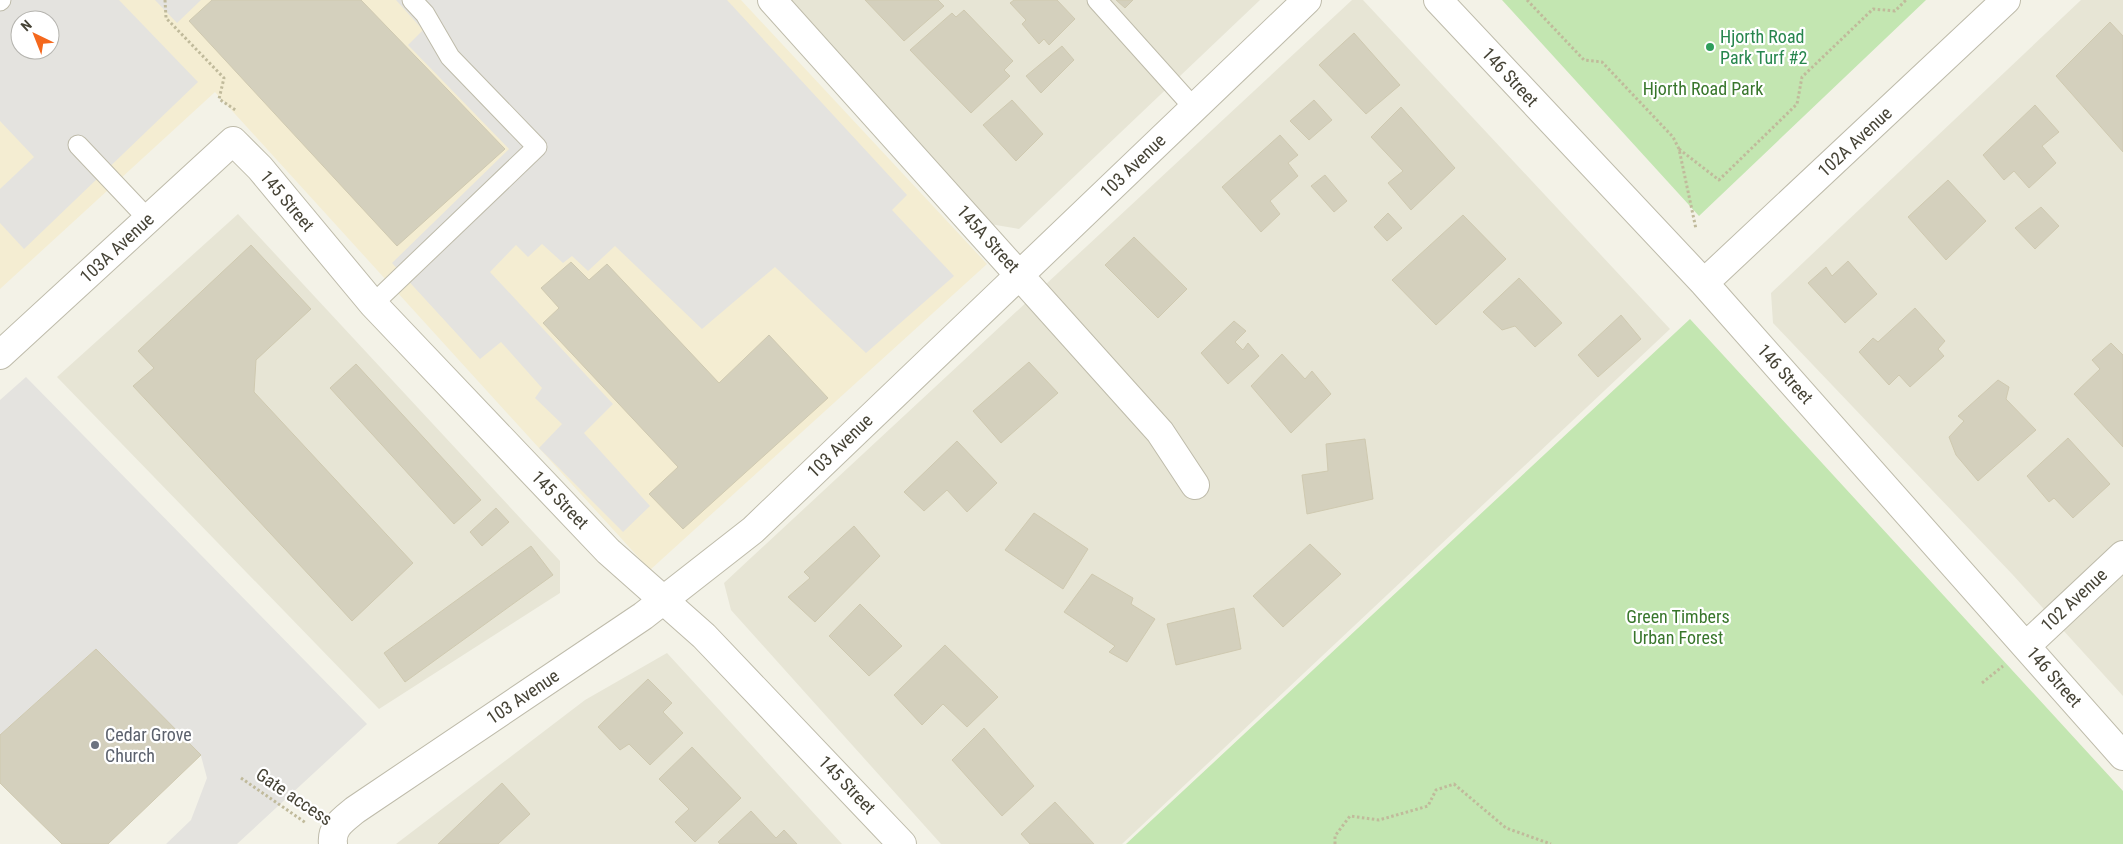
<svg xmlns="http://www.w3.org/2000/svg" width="2123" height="844" viewBox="0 0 2123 844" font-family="'Roboto Condensed',sans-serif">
<rect width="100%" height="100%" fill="#f3f2e7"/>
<!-- residential -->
<path fill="#e7e5d5" d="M785,0H1260L1019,229L990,224Z
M1352,0H1363L1670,329L1122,844H941L731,610L724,583Z
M2081,0H2123V696L2012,574L1773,323L1771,293Z
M238,214L560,561V593L379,709L57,377Z
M667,653L842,844H396L585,700Z"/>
<!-- commercial -->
<path fill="#f4edd2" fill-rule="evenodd" d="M0,0H741L987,264L650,570L215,92L0,289ZM20,20H50V50H20Z"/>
<!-- green -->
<path fill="#c3e6b1" d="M1502,0H1926L1699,216Z
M1690,319L2123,791V844H1126Z"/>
<!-- parking -->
<path fill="#e4e3df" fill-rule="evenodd" d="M0,0H119L198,82L24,249L0,223V189L34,157L0,121ZM20,20H50V50H20Z
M155,0H201L177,23Z
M396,0H727L907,195L892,210L954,276L866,353L775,267L702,329L615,246L588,271L572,256L563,263L542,244L528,257L516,245L490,272L613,404L584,433L650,506L623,532L539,448L562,424L535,398L542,388L501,342L480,359L392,263L509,149L408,45L423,30Z
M26,377L367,724L237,844H166L191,820L207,778L201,756L96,649L0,735V400Z"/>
<!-- building -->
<path fill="#d4d0bd" stroke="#cfc9b0" d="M212,0H361L505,149L397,246L189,21Z
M865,0H938L944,6L904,41Z
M1014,0H1057L1075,19L1049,45L1044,39L1039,44L1022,24L1026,20L1010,3Z
M1116,0H1133L1125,8Z
M964,10L1013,61L1004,70L1010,76L971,113L910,50L952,13L956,17Z
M2110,22L2123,36V152L2056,76Z
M1354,33L1400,85L1366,114L1319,65Z
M1062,46L1074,60L1041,93L1026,76Z
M1012,100L1043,134L1016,161L983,125Z
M1314,100L1332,120L1309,140L1290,121Z
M2035,105L2059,132L2042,146L2056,163L2029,188L2014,171L2004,180L1983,155Z
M1401,107L1455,168L1411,210L1388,183L1403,171L1371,137Z
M1280,135L1298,155L1288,163L1298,176L1270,201L1280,214L1261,232L1222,187Z
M1325,175L1347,201L1334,212L1311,186Z
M1948,180L1986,221L1946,260L1908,217Z
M2041,207L2059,226L2035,249L2015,228Z
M1388,213L1402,228L1387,241L1374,227Z
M1463,215L1506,259L1436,325L1392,280Z
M1134,237L1187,289L1158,318L1105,265Z
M251,245L311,309L256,360L254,392L413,563L352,621L133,386L154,368L138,351Z
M1848,261L1877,294L1845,323L1808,283L1826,267L1832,276Z
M571,262L589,280L607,264L719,383L769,335L828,398L683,529L649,494L678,467L543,323L559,308L541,288Z
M1519,278L1562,323L1535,347L1515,326L1502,330L1483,312Z
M1915,308L1945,341L1938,349L1944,356L1910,387L1899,375L1889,385L1859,352L1873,338L1878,342Z
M1621,315L1641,339L1598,377L1578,355Z
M1234,321L1246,331L1235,342L1243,350L1248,343L1259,356L1228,384L1201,353Z
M2111,343L2123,355V447L2074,394L2100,369L2092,360Z
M1282,354L1305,379L1312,371L1331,394L1291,433L1251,386Z
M1029,362L1058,393L1001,443L973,411Z
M356,364L481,500L454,524L330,388Z
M1998,380L2009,387L2006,399L2036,430L1978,481L1956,455L1949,437L1964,421L1958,416Z
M2068,438L2110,484L2073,518L2054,498L2049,502L2027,476Z
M1365,439L1373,499L1307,514L1302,475L1328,471L1326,444Z
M957,441L997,483L967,512L947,490L924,511L904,492Z
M496,508L509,522L482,546L470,532Z
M1034,513L1088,549L1063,589L1005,550Z
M854,526L880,556L815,622L788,597L810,578L804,572Z
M1310,544L1341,574L1283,627L1253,596Z
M531,546L553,575L405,682L384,653Z
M1092,574L1133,598L1131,604L1155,619L1127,662L1109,652L1115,646L1064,612Z
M860,604L902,646L869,676L829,636Z
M1234,608L1241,649L1176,665L1167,624Z
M945,645L998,697L967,727L943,704L922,725L894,695Z
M96,649L201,755L108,844H62L0,783V735Z
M648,679L672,703L663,712L683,733L650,765L629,744L620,750L598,727Z
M984,728L1034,786L1002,816L952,760Z
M692,747L741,798L695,842L675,822L689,809L659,779Z
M502,783L530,814L498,844H438Z
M1055,802L1094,844H1030L1021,834Z
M751,811L776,838L784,830L797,844H720L718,842Z"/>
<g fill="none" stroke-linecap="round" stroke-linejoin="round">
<defs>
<path id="lane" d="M1097,0L1194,108
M0,1L1,0
M78,145L148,219
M373,304L537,147L450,57L425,14L412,0"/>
<path id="street" d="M772,0L1160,432L1195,485
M1438,0L1704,283L2123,756
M1704,283L2006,0
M0,355L233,141L260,168L373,304L608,551L704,636L902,844
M2026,646L2123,555
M333,844C331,827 343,820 355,810L643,616L753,530L1307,0"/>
</defs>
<!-- lane casing -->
<use href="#lane" stroke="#bebbaa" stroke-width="21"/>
<!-- street casing -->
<use href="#street" stroke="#bebbaa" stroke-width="30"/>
<!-- path -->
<path stroke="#c0ba9b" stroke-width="3" stroke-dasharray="2.5 2.5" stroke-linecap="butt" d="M165,0L166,18L224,78L219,99L237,111
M1527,0L1584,60L1602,62L1673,137L1679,149L1696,229
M1679,149L1719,180L1797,104L1802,77L1873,9L1895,11L1906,0
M1982,683L2003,666
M241,778L306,823
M1335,844V836L1350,816L1379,820L1428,806L1436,790L1454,784L1506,828L1551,844"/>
<!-- lane -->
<use href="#lane" stroke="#fff" stroke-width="19"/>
<!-- street -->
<use href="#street" stroke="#fff" stroke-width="28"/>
</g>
<!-- markers -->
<circle fill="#2e9e5b" stroke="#fff" stroke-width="2" cx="1710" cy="47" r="5"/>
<circle fill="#6b7280" stroke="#fff" stroke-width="2" cx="95" cy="745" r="5"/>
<g text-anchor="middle" stroke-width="4.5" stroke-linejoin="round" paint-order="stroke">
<!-- leisure labels -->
<g font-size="18" fill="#27864d" stroke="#fff" text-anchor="start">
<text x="1720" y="43">Hjorth Road<tspan x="1720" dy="21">Park Turf #2</tspan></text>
</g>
<!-- street labels -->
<g font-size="18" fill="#464336" stroke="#fff">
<text transform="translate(1510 77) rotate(47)" y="6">146 Street</text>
<text transform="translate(1855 142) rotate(-43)" y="6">102A Avenue</text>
<text transform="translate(1133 166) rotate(-44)" y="6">103 Avenue</text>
<text transform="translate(287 201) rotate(50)" y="6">145 Street</text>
<text transform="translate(988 239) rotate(48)" y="6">145A Street</text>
<text transform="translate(117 248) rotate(-43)" y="6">103A Avenue</text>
<text transform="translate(1785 374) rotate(48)" y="6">146 Street</text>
<text transform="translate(840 446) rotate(-44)" y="6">103 Avenue</text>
<text transform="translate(560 500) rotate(46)" y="6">145 Street</text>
<text transform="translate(2074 600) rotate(-43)" y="6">102 Avenue</text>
<text transform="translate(2054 677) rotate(49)" y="6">146 Street</text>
<text transform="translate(523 697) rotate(-34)" y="6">103 Avenue</text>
<text transform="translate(847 785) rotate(46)" y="6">145 Street</text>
<text transform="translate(294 797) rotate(34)" y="6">Gate access</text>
</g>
<!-- park labels -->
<g font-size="18" fill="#38762b" stroke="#fff">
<text x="1703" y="95">Hjorth Road Park</text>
<text x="1678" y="623">Green Timbers<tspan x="1678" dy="21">Urban Forest</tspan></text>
</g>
<!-- worship labels -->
<g font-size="18" fill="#5b616d" stroke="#fff" text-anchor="start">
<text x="105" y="741">Cedar Grove<tspan x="105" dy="21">Church</tspan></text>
</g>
</g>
<!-- north arrow -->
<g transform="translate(35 35) rotate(317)"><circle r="24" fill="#ffffff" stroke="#b5b4af"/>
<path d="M0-4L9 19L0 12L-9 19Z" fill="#f4681d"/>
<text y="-8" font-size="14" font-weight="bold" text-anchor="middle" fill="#464336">N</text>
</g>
</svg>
